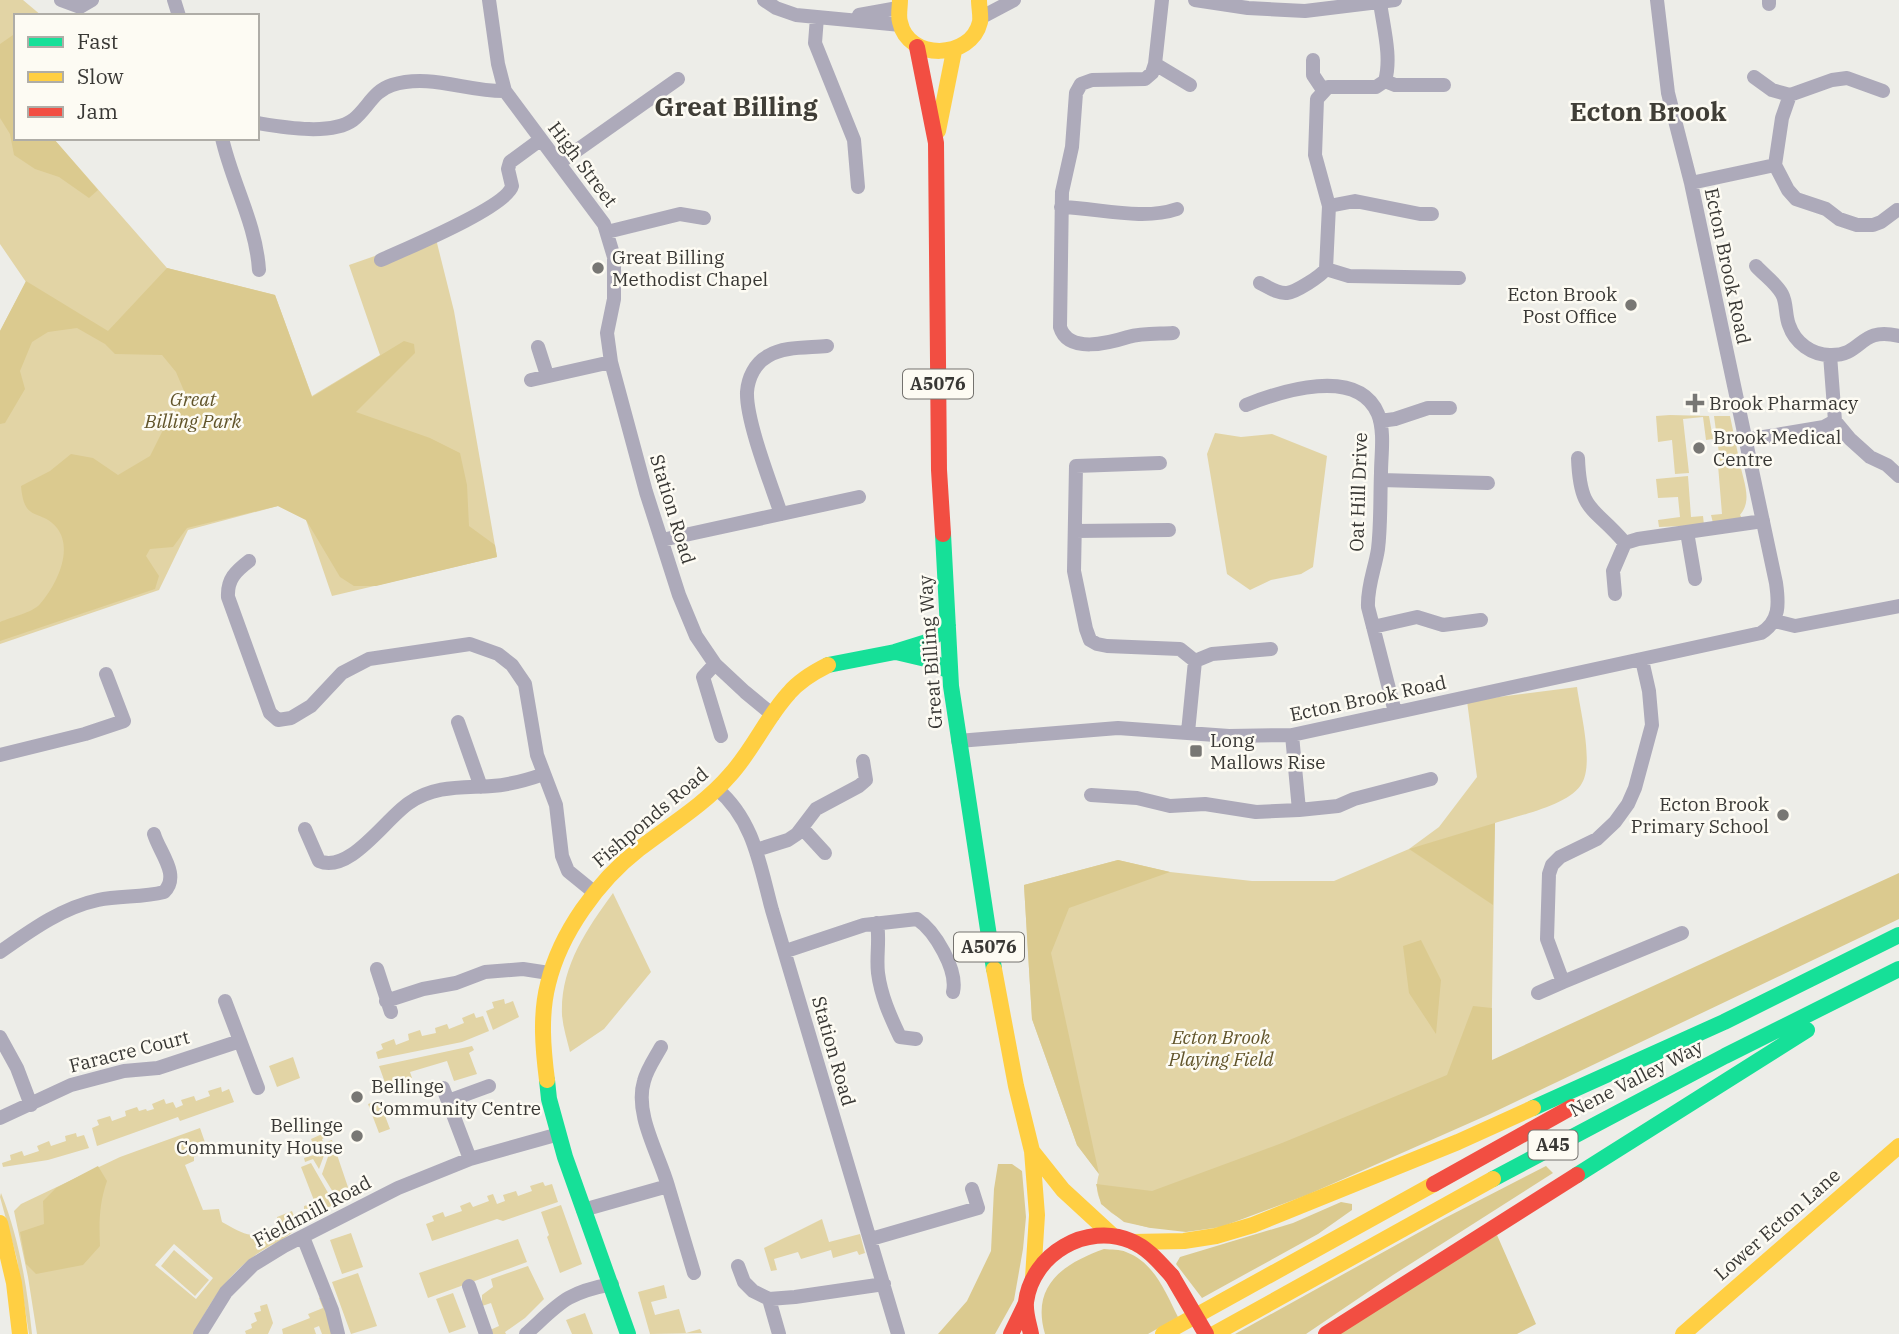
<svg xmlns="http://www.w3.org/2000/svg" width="1899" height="1334" viewBox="0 0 1899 1334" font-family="'IBM Plex Serif',serif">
<rect width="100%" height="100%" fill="#edede8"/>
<!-- green -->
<path fill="#e2d4a5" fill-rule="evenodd" d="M0,0H23L42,16H16V138H53L167,268L275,295L312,396L380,355L349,265L435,235L454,311L497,557L332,596L306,520L278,506L188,530L159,590L0,644V331L26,282L0,244Z
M1670,415L1709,416L1713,439L1706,440L1703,417L1683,419L1689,473L1675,474L1672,440L1658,442L1656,416Z
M1714,416H1730L1739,459L1720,461Z
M1215,433L1241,437L1272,434L1327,456L1313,567L1301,574L1271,580L1250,590L1227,574L1207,454Z
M1740,463C1743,481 1753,500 1740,515L1742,518L1713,523L1711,515L1722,514L1718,465Z
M1688,476L1691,517L1703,516L1704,525L1659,527L1658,520L1680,517L1678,497L1658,498L1656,479Z
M1577,687C1580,710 1594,763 1582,783C1571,805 1517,816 1495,823L1491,1060L1151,1228C1124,1222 1088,1210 1099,1174L1077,1145L1032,1019L1024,885L1118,860L1170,872L1252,881H1334L1409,849L1439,827L1477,777L1467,701Z
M613,893L651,972L604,1029L570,1052C567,1040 563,1027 562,1015C560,968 586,930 613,893Z
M504,999L505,1004L513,1001L519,1017L493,1030L486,1011L494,1008L492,1002Z
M474,1013L476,1018L483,1016L489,1031L462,1042L378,1059L376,1052L383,1049L381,1044L394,1039L396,1045L409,1040L408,1034L420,1030L422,1036L436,1033L435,1028L447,1024L449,1029L464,1023L462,1018Z
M472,1046L474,1050L469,1053L477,1074L454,1081L447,1061L410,1072L412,1078L407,1080L410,1090L401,1093L399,1087L388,1091L379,1066Z
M293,1057L300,1078L277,1087L269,1066Z
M221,1087L222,1092L229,1089L234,1102L180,1121L178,1117L97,1146L92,1128L99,1125L97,1120L110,1116L112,1121L126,1116L125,1111L137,1107L139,1111L146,1109L147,1111L154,1109L152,1104L164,1099L166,1104L173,1102L176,1108L183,1105L181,1100L194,1096L196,1101L210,1096L208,1091Z
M379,1100L390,1129L379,1133L368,1104Z
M200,1128L208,1151L194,1157V1161L185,1165L203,1210L219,1209L222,1222C249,1237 252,1239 281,1228L277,1217L292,1211L297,1224C293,1237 274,1243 263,1250C231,1270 210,1300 194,1334H37L28,1277L14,1211L21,1204L120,1157ZM174,1244L213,1278L196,1299L155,1265Z
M329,1131L330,1135L322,1139L326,1150L319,1169L313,1159L305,1162L304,1158L317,1154L311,1139Z
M76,1133L77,1137L84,1135L89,1148L48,1160L3,1167L2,1163L11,1160L10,1155L22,1151L24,1156L39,1151L37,1146L49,1141L51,1146L66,1141L65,1136Z
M332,1140L351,1196L339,1202L322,1174L330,1151L326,1142Z
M311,1163L335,1205C324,1210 315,1206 304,1210V1206L315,1203L301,1167Z
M543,1182L545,1186L552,1184L558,1202L503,1221L497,1219L432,1241L426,1224L434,1221L432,1216L443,1212L445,1217L462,1211L460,1206L470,1202L473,1207L489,1201L487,1196L493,1194L497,1204L505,1201L503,1195L516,1191L518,1196L532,1191L530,1186Z
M1,1193C19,1238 27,1286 32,1334H29L17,1259L0,1197Z
M561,1205L582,1264L560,1273L547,1237L549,1235L541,1212Z
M822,1219L829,1242L860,1234L865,1253L859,1255L857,1251L833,1258L831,1250L801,1259L798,1252L774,1259L777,1270L771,1271L764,1248Z
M351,1233L363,1267L342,1274L330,1240Z
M518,1239L527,1262L428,1298L419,1273Z
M174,1250L209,1280L195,1296L161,1266Z
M528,1266L544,1299L525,1318L505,1332L506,1334H493L490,1330L499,1326L491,1303L482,1306V1295L493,1287L491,1279Z
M358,1273L377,1326L351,1334L332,1282Z
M664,1285L667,1298L651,1302L655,1315L679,1309L686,1333L700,1329L702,1333L650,1334L638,1292Z
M453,1293L466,1327L449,1333L436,1299Z
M321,1297L333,1334H322L319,1326L314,1328L316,1334H283L282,1329L310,1318L308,1314L323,1308L319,1298Z
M267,1304L273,1323L268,1334H246L245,1331L252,1328L251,1324L257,1321L254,1313L261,1311L260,1306Z
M585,1313L593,1334H572L566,1320Z"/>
<!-- forest -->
<path fill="#dbca8f" d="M16,33V138H53L98,190L89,198L59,177L35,169L14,155L10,134L0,118V44Z
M167,268L275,295L312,397L404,341L414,344L415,353L356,412L430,438L460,453L467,485L469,526L495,545L497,557L376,586H354L340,577L306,520L278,506L187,528L173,547L150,549L146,556L159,576L155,589L0,641V622C11,617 32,613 40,604C56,586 74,550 57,528C41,508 24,524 21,486L50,471L71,454L93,458L118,475L150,456L163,430L187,398L176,372L162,355L115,354L105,344L77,328L48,332L32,342L20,371L25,389L5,423L0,424V331L26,281L108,331Z
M1495,823L1493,905L1409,849Z
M1118,860L1170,872L1069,908L1051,953L1099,1174L1077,1145L1032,1019L1024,885Z
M1899,873V919L1490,1114L1307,1195L1221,1227L1186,1232L1151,1228L1124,1222L1101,1204L1096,1184L1152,1191L1282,1143L1447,1075L1473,1006L1492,1008V1060Z
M1421,940L1441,980L1436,1034L1409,993L1403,946Z
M998,1164H1012L1022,1171L1026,1217L1023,1249L1014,1300L995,1334H938L967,1301L991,1251L994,1189Z
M98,1166L107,1181C99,1204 99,1223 100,1246L83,1265L36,1274L26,1264L20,1232L44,1224L43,1201L56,1188Z
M1546,1166L1553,1173L1393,1275L1306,1334H1235L1445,1218Z
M1341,1202L1352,1204V1210L1318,1234L1202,1298L1176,1264L1180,1257L1293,1223Z
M1497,1235L1536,1324L1517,1334H1336Z
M1104,1249C1111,1250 1120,1249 1126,1252C1154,1262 1166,1293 1178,1317L1148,1334H1045C1031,1286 1062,1264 1104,1249Z"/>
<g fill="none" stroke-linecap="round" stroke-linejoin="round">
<!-- street -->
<path stroke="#adaaba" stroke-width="14" d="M61,0L80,7L92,0
M174,0L179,16
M489,0L498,64L505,91L604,224L614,257V299L607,333L611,362L646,492L679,595L696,636L715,664L745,692L773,715
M764,0L776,8L796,15L901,25
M1162,0L1155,64L1152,73L1145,79L1092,80L1081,84L1076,93L1072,147L1062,192L1060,327C1068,354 1109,343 1128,337C1142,333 1159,334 1173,333
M1195,0L1248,8L1305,11L1395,0
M1769,4V0
M859,15L898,8
M817,17L815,43L854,140L858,187
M980,18L1014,0
M1313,60V75L1323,90
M1155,64L1190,85
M1754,77L1772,90L1790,95
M1385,81L1395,85H1444
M1883,91L1847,78L1832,80L1790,95L1782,118L1775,165L1788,190L1796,199L1826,209L1839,219L1857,225H1873L1881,222L1897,210
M257,123C282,127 331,136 353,120C368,108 373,91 392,85C430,73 468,92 505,91
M222,138C232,183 256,223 259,270
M559,163L678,79
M1691,183L1775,165
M1329,206L1355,201L1420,214H1432
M1061,207C1098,208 1142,221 1177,209
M607,232L680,214L704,218
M381,260C405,249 507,207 512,186L508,169L510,162L540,140
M1756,266C1764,275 1776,283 1782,294C1787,303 1785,315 1789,325C1795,343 1812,355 1830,355C1864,356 1858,326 1899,336
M1326,269L1349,276L1459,278
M1260,283C1268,287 1278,294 1287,293C1296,292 1321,276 1326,269L1329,206L1315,155L1317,99L1328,87H1376L1385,81C1392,57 1383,26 1380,2
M538,347L547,375
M1830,355L1835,421L1850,439L1870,457L1887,465L1899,476
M531,380L611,362
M1246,405C1281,391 1358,366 1378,414C1385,432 1381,455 1381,473C1380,498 1381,525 1378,549C1375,569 1367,586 1368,607L1395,712
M1380,421L1395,419L1428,408H1450
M1745,440L1824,427L1835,421
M1578,458C1580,514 1594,506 1625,543
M1160,463L1076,466L1074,571L1086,629L1090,640L1097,644L1107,646L1180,649L1195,661L1188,732
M1381,480L1488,483
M781,514C771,484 746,421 747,392C748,378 755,363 768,356C784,346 809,348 827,346
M1075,531L1169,530
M1687,532L1695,579
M662,540L859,497
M249,561C236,571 227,579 228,597L270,713L278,720L291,718L311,706L342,673L369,659L470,644L498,654L512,665L525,684L537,755L556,805L562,856L568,871L595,893
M1615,594L1613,571L1625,543L1638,539L1763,521
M1775,621L1795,626L1899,606
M1373,627L1417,617L1443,625L1481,620
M1195,661L1212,654L1271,649
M715,664L703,677L721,736
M458,722L481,787
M1292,735L1299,810
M958,741L1118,728L1229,736L1292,735L1761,633C1780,621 1779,604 1776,583L1691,183L1668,93L1657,0
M0,755L85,734L124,721L106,674
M717,789C754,820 760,866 772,910L898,1334
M1091,795L1137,798L1170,806L1205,804L1256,812L1299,810L1338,806L1354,799L1431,779
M305,829L319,861C350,874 385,819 409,803C435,785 462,788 492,786C509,785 527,780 544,774
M803,829L825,853
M756,850L788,840L797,834L816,809L859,786L866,780L863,761
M877,923C880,941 876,956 878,973C881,996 890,1016 900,1037L916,1039
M786,951L864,925L917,919C935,931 958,970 953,992
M0,952C30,931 61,908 98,900C120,895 142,898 164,892C181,875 159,852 154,834
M377,969L391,1012
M1563,982L1682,933
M1538,993L1563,982L1547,939L1549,874L1552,865L1560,857L1597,839L1615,822L1628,804L1635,788L1652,725L1649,691L1642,660
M225,1001L258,1088
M386,1001L423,989L456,983L485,972L523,969L549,973
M0,1037L17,1068L31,1105
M443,1088L470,1159
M448,1101L489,1086
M0,1118L71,1085L124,1071L158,1068L240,1041
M668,1186L694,1273
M583,1210L668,1186C659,1154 634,1114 644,1081C647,1069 655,1058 661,1047
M303,1237L332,1310L338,1334
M871,1239L978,1208L972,1189
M738,1266L744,1282L753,1291L769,1299L795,1297L884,1284
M469,1286L486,1334
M769,1299L779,1334
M200,1334L226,1292L253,1265L284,1246L398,1188L470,1159L559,1134
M526,1334C560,1303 565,1293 612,1284"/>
<!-- fast -->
<path stroke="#16e098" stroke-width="16" d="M943,534L951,686L994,969
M896,652L930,660L950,672
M828,665L895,652L927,642L948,625
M547,1080L549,1099L565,1157L628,1334
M1533,1108L1724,1022L1899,935
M1577,1175L1807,1030
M1493,1179L1725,1056L1899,969"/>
<!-- slow -->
<path stroke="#ffcf43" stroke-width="16" d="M900,0C900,7 898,16 900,22C908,61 971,60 980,22C981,16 979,7 979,0
M938,131L954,51
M994,969L1016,1086L1032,1151L1037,1215L1033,1278
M547,1080C543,1049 540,1015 548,984C560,933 598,881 639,849C670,825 704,805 730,775C753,750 766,718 789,693C799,681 814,672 828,665
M1032,1151L1063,1190L1113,1236
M0,1223L14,1283L20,1334
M1133,1242L1184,1241L1216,1236L1253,1225L1458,1142L1533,1108
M1163,1334L1434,1184
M1214,1334L1493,1179
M1683,1334L1899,1146"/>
<!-- jam -->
<path stroke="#f24e42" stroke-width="16" d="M917,47L936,143L939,470L943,534
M1434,1184L1572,1107
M1011,1334L1026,1303
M1031,1334C1029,1324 1025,1313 1026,1302C1032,1254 1087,1222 1131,1241C1148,1248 1160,1263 1172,1276
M1326,1334L1577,1175"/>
<!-- jam-bridge -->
<path stroke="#f24e42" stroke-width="16" d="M1172,1276L1206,1334"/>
</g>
<!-- markers -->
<g fill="#787774" stroke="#fdfbf3" stroke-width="2.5">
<circle cx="598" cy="268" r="7"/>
<circle cx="1631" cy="305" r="7"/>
<path d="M1691.5 392.5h7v7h7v7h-7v7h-7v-7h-7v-7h7z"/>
<circle cx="1699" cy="448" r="7"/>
<rect x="1189" y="744" width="14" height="14" rx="3.5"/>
<circle cx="1783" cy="815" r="7"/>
<circle cx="357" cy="1097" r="7"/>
<circle cx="357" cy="1136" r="7"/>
</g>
<g text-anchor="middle" stroke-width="5" stroke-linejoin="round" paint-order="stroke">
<!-- shield labels -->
<g fill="#fdfbf3" stroke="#74726e" stroke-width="2">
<rect x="903" y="369.5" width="70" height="29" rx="5"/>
<rect x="954" y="932.5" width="70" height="29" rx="5"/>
<rect x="1528.5" y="1130.5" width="49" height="29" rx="5"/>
</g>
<g font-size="18" font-weight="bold" fill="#393835">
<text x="938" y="390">A5076</text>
<text x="989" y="953">A5076</text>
<text x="1553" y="1151">A45</text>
</g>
<!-- street labels -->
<g font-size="19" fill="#393835" stroke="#fdfbf3">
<text transform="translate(583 164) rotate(53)" y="7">High Street</text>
<text transform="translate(1728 266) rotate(78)" y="7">Ecton Brook Road</text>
<text transform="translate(1358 492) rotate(-88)" y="7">Oat Hill Drive</text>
<text transform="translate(673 509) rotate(73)" y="7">Station Road</text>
<text transform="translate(930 652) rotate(-94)" y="7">Great Billing Way</text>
<text transform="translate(1368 698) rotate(-12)" y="7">Ecton Brook Road</text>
<text transform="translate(650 817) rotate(-40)" y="7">Fishponds Road</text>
<text transform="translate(129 1051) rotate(-14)" y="7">Faracre Court</text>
<text transform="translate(834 1051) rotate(74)" y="7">Station Road</text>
<text transform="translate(1636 1078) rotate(-27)" y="7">Nene Valley Way</text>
<text transform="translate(312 1211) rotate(-28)" y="7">Fieldmill Road</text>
<text transform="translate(1777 1224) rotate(-41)" y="7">Lower Ecton Lane</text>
</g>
<!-- poi labels -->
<g font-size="19" fill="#393835" stroke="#fdfbf3" text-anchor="start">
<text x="612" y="264">Great Billing<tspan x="612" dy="22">Methodist Chapel</tspan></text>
<text x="1617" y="301" text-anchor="end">Ecton Brook<tspan x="1617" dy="22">Post Office</tspan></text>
<text x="1709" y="410">Brook Pharmacy</text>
<text x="1713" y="444">Brook Medical<tspan x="1713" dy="22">Centre</tspan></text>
<text x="1210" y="747">Long<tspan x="1210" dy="22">Mallows Rise</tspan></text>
<text x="1769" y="811" text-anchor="end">Ecton Brook<tspan x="1769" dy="22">Primary School</tspan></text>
<text x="371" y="1093">Bellinge<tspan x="371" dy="22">Community Centre</tspan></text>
<text x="343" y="1132" text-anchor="end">Bellinge<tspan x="343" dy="22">Community House</tspan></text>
</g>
<!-- park labels -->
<g font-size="19" font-style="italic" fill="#61542a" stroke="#fdfbf3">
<text x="193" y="406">Great<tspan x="193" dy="22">Billing Park</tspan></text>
<text x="1221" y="1044">Ecton Brook<tspan x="1221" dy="22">Playing Field</tspan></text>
</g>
<!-- district labels -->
<g font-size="26" font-weight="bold" fill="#403e37" stroke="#fdfbf3">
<text x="736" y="116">Great Billing</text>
<text x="1648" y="121">Ecton Brook</text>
</g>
</g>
<!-- legend -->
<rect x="14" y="14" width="245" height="126" fill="#fdfbf3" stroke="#afada7" stroke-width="2"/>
<rect x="28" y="37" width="35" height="10" fill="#16e098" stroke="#afada7" stroke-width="2"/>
<text x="77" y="49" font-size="21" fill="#393835">Fast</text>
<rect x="28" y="72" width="35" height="10" fill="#ffcf43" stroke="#afada7" stroke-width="2"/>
<text x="77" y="84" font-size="21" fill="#393835">Slow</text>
<rect x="28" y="107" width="35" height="10" fill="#f24e42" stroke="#afada7" stroke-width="2"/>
<text x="77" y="119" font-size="21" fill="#393835">Jam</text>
</svg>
